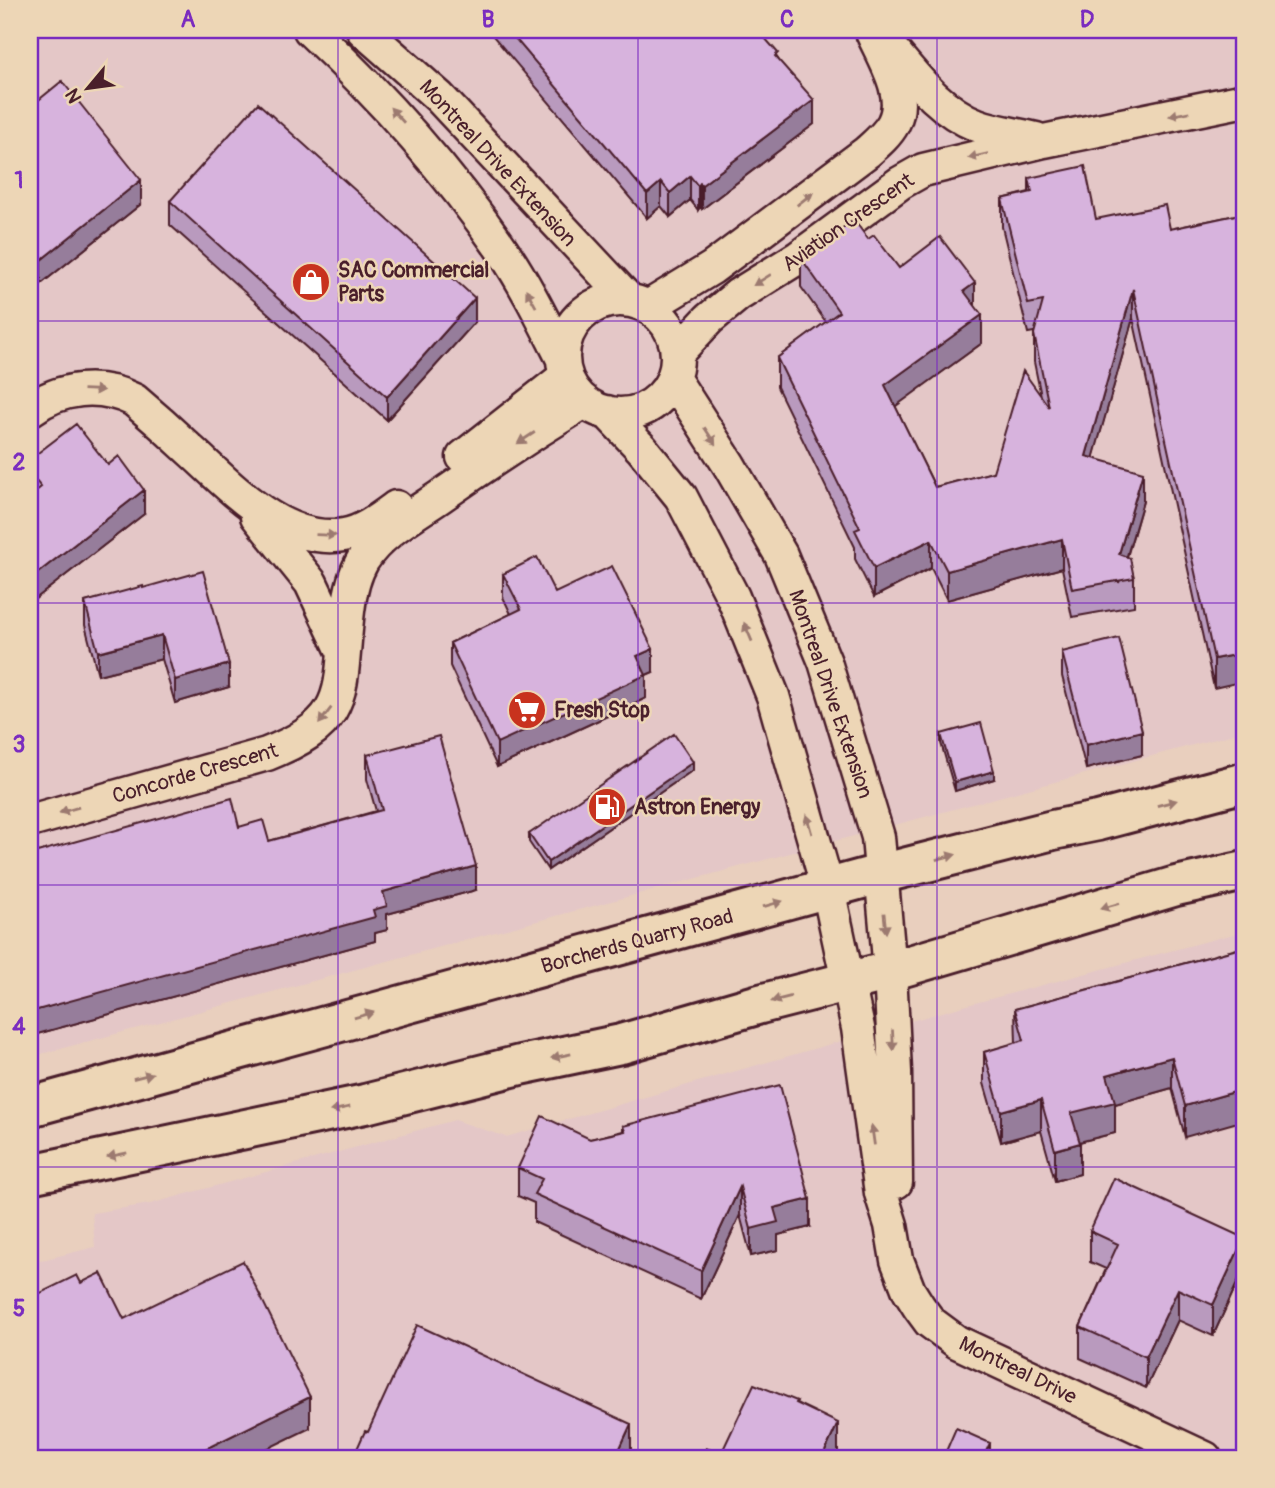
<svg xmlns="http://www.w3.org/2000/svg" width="1275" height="1488" viewBox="0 0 1275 1488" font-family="Pangolin,sans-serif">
<rect width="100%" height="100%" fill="#e9cfbe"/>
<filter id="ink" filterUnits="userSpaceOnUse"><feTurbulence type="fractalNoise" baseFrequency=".0143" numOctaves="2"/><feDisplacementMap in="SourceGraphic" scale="14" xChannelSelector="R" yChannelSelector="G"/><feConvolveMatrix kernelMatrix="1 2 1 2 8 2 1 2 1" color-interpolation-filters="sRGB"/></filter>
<g filter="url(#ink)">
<!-- built -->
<path fill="#e4c7c7" d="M30,30H1245V731L30,1057Z
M1245,931V1458H30V1263L95,1247L92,1213L150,1204L455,1120L506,1137L960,1007Z"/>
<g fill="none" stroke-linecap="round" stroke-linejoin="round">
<defs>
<path id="minor" d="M310,30C382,97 447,170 503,251C526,285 544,322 563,359
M363,30L439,97L629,300
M887,44C913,74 938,110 977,125C996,132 1017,134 1036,139
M563 357a57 57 0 1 1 114 0a57 57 0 1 1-114 0Z
M648,307L712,268L867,152C876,144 887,135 893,124C909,95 882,56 871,30
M677,353L709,319L738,295L799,257L900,183L923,170L1044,141L1245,100
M673,378L729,465L781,555L825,662L878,837L890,971L895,1072L896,1182
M30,410C60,387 100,383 134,400C153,416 172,433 190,450C231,487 283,545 344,535C363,532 381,518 396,507
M607,412L642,449L681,497L733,597L773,696L828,889L858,1028L881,1193L891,1225L897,1260L909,1291L919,1307L930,1322L957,1342L1205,1458
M463,457L566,376
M257,516L311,583L343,651
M30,821L267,754C353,720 338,690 348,611C350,593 354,575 363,560C381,532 415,514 441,496C488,463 535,432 584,402"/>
<path id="secondary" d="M30,1107L880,874L1053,830L1098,821L1245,782
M30,1174L365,1104L520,1065L621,1044L760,1004L890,971L1176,886L1245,871"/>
</defs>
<!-- minor casing -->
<use href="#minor" stroke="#4a1f2b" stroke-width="37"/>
<!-- secondary casing -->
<use href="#secondary" stroke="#4a1f2b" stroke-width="44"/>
<!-- minor -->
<use href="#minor" stroke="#edd6b6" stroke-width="32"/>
<!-- secondary -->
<use href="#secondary" stroke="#edd6b6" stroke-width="38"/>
</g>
<!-- wall -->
<path fill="#b99abe" stroke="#4a1f2b" stroke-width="2" d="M488,30H758L778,59L814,124L702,209L700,207L698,210L690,200L670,217L661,206L647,218Z
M30,107L141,204L41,284L36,277Z
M1029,178L1096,219L1170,229L1245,213L1214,688L1133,318L1093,458L1143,501L1127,557L1134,578V606L1072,617L1062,568L947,600L931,568L874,597L855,559V547L777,387V358L826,322L801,287V258L868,239L899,268L975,306L982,343L895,406L935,487L993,472L1041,396L1034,362V332L1028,333L1002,227V199L1029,192Z
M170,201L475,322L387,420L170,225Z
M30,459L144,514L30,603Z
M503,574L555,593L653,672L646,675V698L497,767L450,666V643L511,614L503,597Z
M143,588L229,687L175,703L162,659L98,675L85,625V602Z
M1062,652L1142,755L1086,769L1062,676Z
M941,734L994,779L955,791L941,743Z
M367,755L476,890L387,914V930L375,933V941L30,1036V854L239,827L269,841L376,811L367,779Z
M693,770L548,870L529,842V834Z
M1245,947L1185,1137L1172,1088L1115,1104V1133L1079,1142L1080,1174L1055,1181L1041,1131L1001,1142L984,1083V1052L1016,1043L1015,1009Z
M623,1126L810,1227L778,1235V1250L751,1256L740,1215L701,1299L534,1222V1203L518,1196V1168L590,1139L623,1131Z
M1090,1231L1244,1268L1213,1336L1178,1320L1146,1388L1080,1358V1327L1106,1269L1090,1262Z"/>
<!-- shaded-wall -->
<path fill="#967d9b" stroke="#4a1f2b" stroke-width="2" d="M814,100V124L702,209V185Z
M690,176V200L670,217V193Z
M141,180V204L41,284V260Z
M661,182V206L647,218V194Z
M700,183V207L698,210V186Z
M36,253V277L30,281V258Z
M975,283V312L964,291Z
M1133,289V318L1086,484V456Z
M475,298V322L387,420V397Z
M982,315V343L885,414V385Z
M1143,472V501L1119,583V554Z
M144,490V514L30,603V579Z
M1062,539V568L947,600V571Z
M931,540V568L874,597V568Z
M162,635V659L98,675V652Z
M653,649V672L646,675V698L497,767V743L637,656Z
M36,652V675L30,681V657Z
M1245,653V681L1214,688V659Z
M229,664V687L175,703V680Z
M1142,731V755L1086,769V745Z
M693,762V770L548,870V862Z
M994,771V779L955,791V782Z
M476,866V890L387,914V930L375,933V941L30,1036V1012L373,910L383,892Z
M1172,1057V1088L1115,1104V1133L1071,1144V1113L1107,1075Z
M1245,1089V1120L1185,1137V1106Z
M1041,1100V1131L1001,1142V1111Z
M1080,1143V1174L1055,1181V1150Z
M740,1187V1215L701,1299V1271Z
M810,1199V1227L778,1235V1250L751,1256V1229L774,1208Z
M1244,1238V1268L1213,1336V1305Z
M1178,1289V1320L1146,1388V1357Z
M310,1397V1428L248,1458H191V1456Z
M838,1423V1453L836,1458H822Z
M631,1424V1455L620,1448Z
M990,1443V1458H983Z"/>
<!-- building -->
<path fill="#d7b3dd" stroke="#4a1f2b" stroke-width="2" d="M508,30H758L778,53L775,56L814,100L702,185L700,183L698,186L690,176L670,193L661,182L647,194Z
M62,81L141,180L41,260L36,253L30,258V107Z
M258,103L475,298L387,397L170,201Z
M1085,166L1096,219L1165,205L1170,229L1245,213V653L1214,659L1133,289L1086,456L1143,472L1119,554L1130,558L1134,578L1072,589L1062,539L947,571L931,540L874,568L855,530L860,528L777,358L839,312L801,258L854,220L868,239L874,235L899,268L940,237L975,283L964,291L982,315L885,385L935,487L993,472L1023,371L1049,407L1034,334L1043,301L1028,304L1002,199L1032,192L1029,178Z
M76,424L108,465L119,456L144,490L30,579V496L41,487L30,474V459Z
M537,557L555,593L612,566L653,649L637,656L646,675L497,743L450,643L521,609L503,574Z
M203,571L229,664L175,680L162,635L98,652L85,602L143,586V588Z
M30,626L36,652L30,657Z
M1119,638L1142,731L1086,745L1062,652Z
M981,723L994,771L955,782L941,734Z
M674,734L693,762L548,862L529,834Z
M439,736L476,866L383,892L387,906L373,910L375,917L30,1012V854L232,798L239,827L263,820L269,841L382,810L367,755Z
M1245,947V1089L1185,1106L1172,1057L1107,1075L1115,1102L1071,1113L1080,1143L1055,1150L1041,1100L1001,1111L984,1052L1024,1040L1015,1009Z
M780,1085L810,1199L774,1208L778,1222L751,1229L740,1187L701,1271L534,1194L542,1179L518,1168L542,1116L590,1139L625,1131L623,1126Z
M1114,1178L1244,1238L1213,1305L1178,1289L1146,1357L1080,1327L1118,1244L1090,1231Z
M243,1261L310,1397L191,1456L193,1458H30V1298L77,1275L81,1283L101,1273L124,1319Z
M417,1325L631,1424L620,1448L636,1455L634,1458H353L365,1431L368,1432Z
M754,1384L797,1401L796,1403L838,1423L822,1458H701L706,1448L721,1454Z
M956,1428L990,1443L983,1458H949L944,1456Z"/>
<!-- one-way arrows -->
<defs><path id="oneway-solid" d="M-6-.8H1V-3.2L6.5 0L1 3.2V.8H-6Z" transform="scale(1.75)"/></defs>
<g fill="#9c7a70">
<use href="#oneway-solid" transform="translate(1179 114) rotate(169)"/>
<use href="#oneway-solid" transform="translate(397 115) rotate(-132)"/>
<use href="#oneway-solid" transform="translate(978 156) rotate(167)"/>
<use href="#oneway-solid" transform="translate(805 199) rotate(-38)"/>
<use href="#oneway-solid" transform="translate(762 280) rotate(148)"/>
<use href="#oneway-solid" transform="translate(531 298) rotate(-119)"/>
<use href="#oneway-solid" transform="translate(93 390) rotate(2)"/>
<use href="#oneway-solid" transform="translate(710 436) rotate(57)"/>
<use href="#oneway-solid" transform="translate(526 438) rotate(147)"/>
<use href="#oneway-solid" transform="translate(326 535) rotate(2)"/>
<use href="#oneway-solid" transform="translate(748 632) rotate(-113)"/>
<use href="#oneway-solid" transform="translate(325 716) rotate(127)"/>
<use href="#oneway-solid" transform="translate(1167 803) rotate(-15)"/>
<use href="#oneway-solid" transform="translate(69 810) rotate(164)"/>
<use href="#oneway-solid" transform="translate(809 824) rotate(-106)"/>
<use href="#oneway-solid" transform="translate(946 857) rotate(-14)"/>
<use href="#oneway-solid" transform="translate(773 904) rotate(-16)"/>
<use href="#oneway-solid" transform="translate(1110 906) rotate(164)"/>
<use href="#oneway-solid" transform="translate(885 923) rotate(84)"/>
<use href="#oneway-solid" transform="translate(781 999) rotate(165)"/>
<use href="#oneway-solid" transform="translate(364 1015) rotate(-16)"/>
<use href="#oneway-solid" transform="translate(893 1040) rotate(87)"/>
<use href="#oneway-solid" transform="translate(561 1056) rotate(168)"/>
<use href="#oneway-solid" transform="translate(143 1076) rotate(-15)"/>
<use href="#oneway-solid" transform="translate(340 1109) rotate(168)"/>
<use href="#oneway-solid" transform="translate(873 1135) rotate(-98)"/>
<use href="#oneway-solid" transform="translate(117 1155) rotate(168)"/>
</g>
</g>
<!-- grid -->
<path fill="none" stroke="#7b2cbf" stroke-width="2" stroke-opacity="0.55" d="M338,30V1458M638,30V1458M937,30V1458M30,321H1245M30,603H1245M30,885H1245M30,1167H1245"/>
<!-- icons -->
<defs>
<symbol id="shop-disc" viewBox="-11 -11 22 22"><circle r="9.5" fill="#c8321e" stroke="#edd6b6"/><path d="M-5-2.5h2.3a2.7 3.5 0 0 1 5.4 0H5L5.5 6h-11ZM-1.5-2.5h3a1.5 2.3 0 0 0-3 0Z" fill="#fff"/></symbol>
<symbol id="supermarket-disc" viewBox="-11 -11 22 22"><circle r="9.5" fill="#c8321e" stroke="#edd6b6"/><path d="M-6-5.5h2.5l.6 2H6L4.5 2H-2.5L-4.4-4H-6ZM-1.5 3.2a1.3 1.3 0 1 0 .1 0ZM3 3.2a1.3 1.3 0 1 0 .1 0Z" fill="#fff"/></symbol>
<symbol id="fuel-disc" viewBox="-11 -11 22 22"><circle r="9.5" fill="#c8321e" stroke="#edd6b6"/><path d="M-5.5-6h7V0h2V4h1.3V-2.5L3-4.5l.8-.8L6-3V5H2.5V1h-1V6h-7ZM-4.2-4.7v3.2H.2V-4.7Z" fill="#fff"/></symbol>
</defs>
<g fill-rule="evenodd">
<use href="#shop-disc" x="289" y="260" width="44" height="44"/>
<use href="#supermarket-disc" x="505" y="688" width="44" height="44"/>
<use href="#fuel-disc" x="585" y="785" width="44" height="44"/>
</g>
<g text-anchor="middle" stroke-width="5" stroke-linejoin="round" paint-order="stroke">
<!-- street labels -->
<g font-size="21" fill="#4a1f2b" stroke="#edd6b6">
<text transform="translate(498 163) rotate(47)" y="7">Montreal Drive Extension</text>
<text transform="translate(848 222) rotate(-35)" y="7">Aviation Crescent</text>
<text transform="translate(831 694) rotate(71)" y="7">Montreal Drive Extension</text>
<text transform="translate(195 773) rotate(-16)" y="7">Concorde Crescent</text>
<text transform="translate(637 941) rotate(-15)" y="7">Borcherds Quarry Road</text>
<text transform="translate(1018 1370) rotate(26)" y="7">Montreal Drive</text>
</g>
<!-- poi labels -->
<g font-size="21" font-weight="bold" fill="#4a1f2b" stroke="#edd6b6" text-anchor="start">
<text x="338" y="277">SAC Commercial<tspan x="338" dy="24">Parts</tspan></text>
<text x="554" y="717">Fresh Stop</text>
<text x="634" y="814">Astron Energy</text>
</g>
</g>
<!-- margin -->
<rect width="1275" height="1488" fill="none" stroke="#edd6b6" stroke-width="77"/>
<!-- north arrow -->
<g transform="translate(88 88) rotate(241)" stroke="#edd6b6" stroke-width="5" paint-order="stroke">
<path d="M0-5L12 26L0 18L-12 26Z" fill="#4a1f2b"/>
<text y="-10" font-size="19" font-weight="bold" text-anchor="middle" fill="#4a1f2b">N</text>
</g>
<rect x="38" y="38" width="1198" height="1412" fill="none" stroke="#7b2cbf" stroke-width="2.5"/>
<g font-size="23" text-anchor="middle" font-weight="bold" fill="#7b2cbf">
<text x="188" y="27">A</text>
<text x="488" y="27">B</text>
<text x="787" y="27">C</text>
<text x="1087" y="27">D</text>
<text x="19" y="188">1</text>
<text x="19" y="470">2</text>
<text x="19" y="752">3</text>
<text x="19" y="1034">4</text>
<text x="19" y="1316">5</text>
</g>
</svg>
